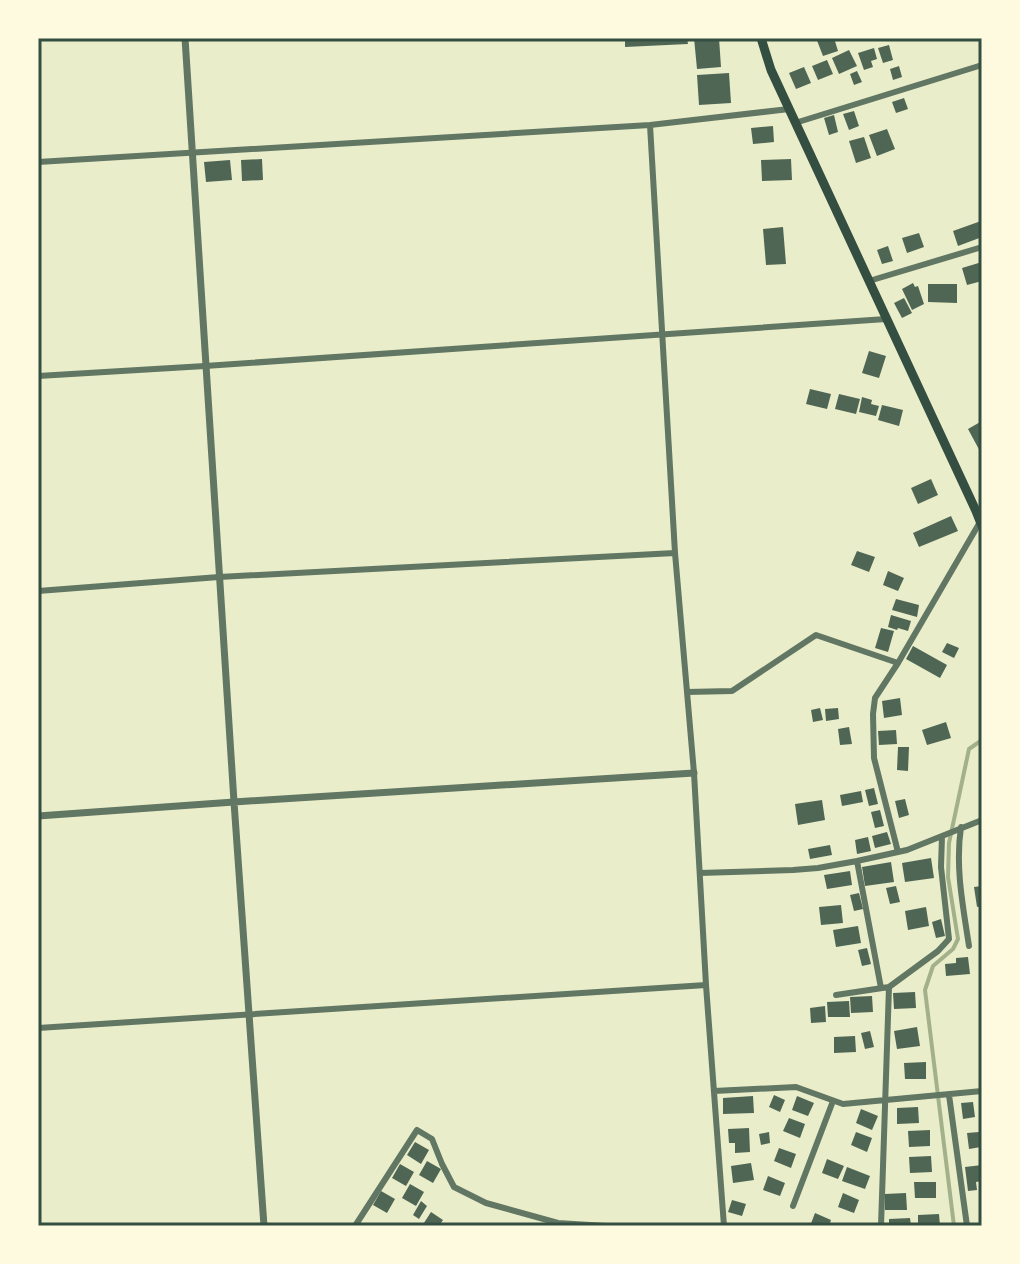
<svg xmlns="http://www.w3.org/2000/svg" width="1020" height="1264" viewBox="0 0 1020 1264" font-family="'Source Sans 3',sans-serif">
<rect width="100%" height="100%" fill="#e9edc9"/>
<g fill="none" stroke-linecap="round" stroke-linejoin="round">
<!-- stream -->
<path stroke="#a3b18a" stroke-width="4" d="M954,1226L925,990L933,966L953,949L958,939L948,877L949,843L969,749L982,740"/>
</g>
<!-- building -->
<path fill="#4f6655" d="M625,38H687L688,44L625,47Z
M694,38H719L721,67L697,69Z
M816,38H834L838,51L823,56Z
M889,45L893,60L883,63L878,48Z
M874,48L877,59L871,61L873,67L864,70L858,53Z
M849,50L857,66L839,74L832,58Z
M827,60L833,74L818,80L812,66Z
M899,66L902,77L893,80L890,69Z
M804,67L811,83L796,89L789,73Z
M857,71L862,82L854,85L850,74Z
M729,73L731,103L699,105L697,75Z
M904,98L908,109L896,113L892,102Z
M854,111L859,126L849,130L843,114Z
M834,115L838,132L829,135L824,118Z
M773,126L774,142L753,144L751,128Z
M887,129L895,149L877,156L869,135Z
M864,137L871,158L856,163L849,141Z
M262,159L263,180L242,181L241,160Z
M791,159L792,180L762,181L761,160Z
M230,160L232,180L206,182L204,162Z
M981,221L982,237L958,246L953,231Z
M783,227L786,264L766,265L763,229Z
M919,233L924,247L907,253L902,238Z
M888,246L893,261L882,264L877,250Z
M982,262V281L967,285L962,268Z
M913,283L915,287L918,286L924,304L912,310L902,289Z
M928,284H957V303L928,302Z
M904,298L912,313L902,318L894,303Z
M869,351L886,356L879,378L862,373Z
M810,389L831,394L827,409L806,404Z
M839,394L860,399L856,414L835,409Z
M862,397L872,400L871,404L879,406L876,416L859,412Z
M882,405L903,410L899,426L878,420Z
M982,421V455L968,429Z
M931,479L938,495L918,504L911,488Z
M951,516L958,531L919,547L913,533Z
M857,551L875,557L869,572L851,565Z
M888,571L904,578L898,591L883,585Z
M896,599L919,605L917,617L892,610Z
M891,615L911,621L908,631L898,628L897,630L888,627Z
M881,628L894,631L888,652L875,648Z
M947,643L959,648L954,658L942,652Z
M913,646L947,665L940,678L906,659Z
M900,698L902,715L884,718L882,701Z
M820,708L823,720L813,722L811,710Z
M838,708L839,719L826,721L825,709Z
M946,722L951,738L927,745L922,730Z
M849,727L852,744L840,745L838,729Z
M896,730L897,744L879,745L878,731Z
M898,747H909L908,771L897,770Z
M874,788L878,804L869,806L865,790Z
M861,791L863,802L842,806L840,795Z
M905,799L909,815L899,818L895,801Z
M822,800L825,820L798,825L795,804Z
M880,810L884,826L875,828L871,812Z
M887,832L891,844L875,848L872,836Z
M868,837L871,851L857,854L855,840Z
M830,845L832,855L810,859L808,849Z
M931,858L934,878L905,882L902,863Z
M891,862L894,882L865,886L862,867Z
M850,871L852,885L827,889L824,875Z
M896,886L900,902L890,904L886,888Z
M982,886V906L977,907L974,887Z
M859,893L863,909L854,911L850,895Z
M841,905L843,923L821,925L819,907Z
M926,907L929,926L908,930L905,911Z
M941,919L945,936L936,938L932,922Z
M858,926L861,943L836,947L833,930Z
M867,948L871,964L862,966L858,950Z
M968,957L970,974L946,976L945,964L956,963V958Z
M915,992L916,1008L894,1009L893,993Z
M872,996L873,1012L851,1013L850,997Z
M849,1001L850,1017H828L827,1002Z
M825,1006L826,1022L811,1023L810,1008Z
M917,1027L920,1046L897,1049L894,1031Z
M870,1031L874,1047L865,1049L861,1033Z
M855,1036L856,1052L834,1053V1037Z
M926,1062V1079H905L904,1063Z
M774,1095L785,1100L780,1112L769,1107Z
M753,1096L754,1113L723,1114V1098Z
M797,1096L814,1103L808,1116L792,1110Z
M973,1102L975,1117L963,1119L961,1103Z
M918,1107L919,1123L897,1124V1108Z
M861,1109L878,1116L872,1130L856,1123Z
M789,1118L805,1124L800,1138L783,1131Z
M749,1128L750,1152L735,1153V1143H729L728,1129Z
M930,1130V1146L909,1147L908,1131Z
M769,1132L770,1143L761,1145L759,1134Z
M856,1132L872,1138L867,1152L851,1145Z
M979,1132L981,1147L969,1149L967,1133Z
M415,1142L429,1150L421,1164L407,1155Z
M779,1148L796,1154L791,1168L774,1161Z
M931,1156L932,1172L910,1173L909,1157Z
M827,1159L844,1166L838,1179L822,1173Z
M427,1161L441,1169L433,1183L419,1175Z
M751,1163L754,1180L733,1183L731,1166Z
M400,1164L414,1172L406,1186L392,1178Z
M982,1165V1181L976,1182L977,1190L968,1191L965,1167Z
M847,1167L870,1176L865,1189L842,1181Z
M768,1176L785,1183L780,1196L763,1190Z
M914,1182H936V1198H915Z
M410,1184L424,1192L416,1206L402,1198Z
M381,1191L395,1199L387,1213L373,1205Z
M843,1193L859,1200L854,1213L838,1207Z
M906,1193L907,1210H885V1194Z
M732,1200L746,1204L742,1216L728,1212Z
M421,1201L427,1206L419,1219L413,1215Z
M431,1212L443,1220L439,1226H422Z
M815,1213L831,1220L829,1226H810Z
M939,1214L940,1226H918V1215Z
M910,1218L911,1226H889V1219Z"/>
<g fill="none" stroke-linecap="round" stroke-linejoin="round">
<!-- minor -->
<path stroke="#617663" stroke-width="6" d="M795,123L982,65
M650,125L675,553L694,773L706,985L724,1226
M38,162L650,125L789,109
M869,281L982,247
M38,376L205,366L886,319
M38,591L219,577L675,553
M687,692L732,691L816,635L898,663
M961,827C955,867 963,906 969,946
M898,852L874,758L873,714L875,698L898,663L980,522
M857,861L881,988
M700,873L793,870L818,868L857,861L907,850L982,820
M889,987L938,951L949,939L941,867L942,836
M836,995L889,987L881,1226
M38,1028L706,985
M714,1091L796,1087L843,1104L982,1091
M949,1095L967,1226
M793,1206L833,1101
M355,1226L417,1130L432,1139L442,1164L454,1187L486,1203L558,1223L606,1226"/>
<!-- tertiary -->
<path stroke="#617663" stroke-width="7" d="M185,38L234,802L264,1226
M38,816L234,802L694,773"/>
<!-- primary -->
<path stroke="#344e41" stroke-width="9" d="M761,38L771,70L976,511L982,526"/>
</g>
<!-- border -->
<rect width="1020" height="1264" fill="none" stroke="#fefae0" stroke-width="80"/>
<rect x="40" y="40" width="940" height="1184" fill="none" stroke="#344e41" stroke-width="3"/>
</svg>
